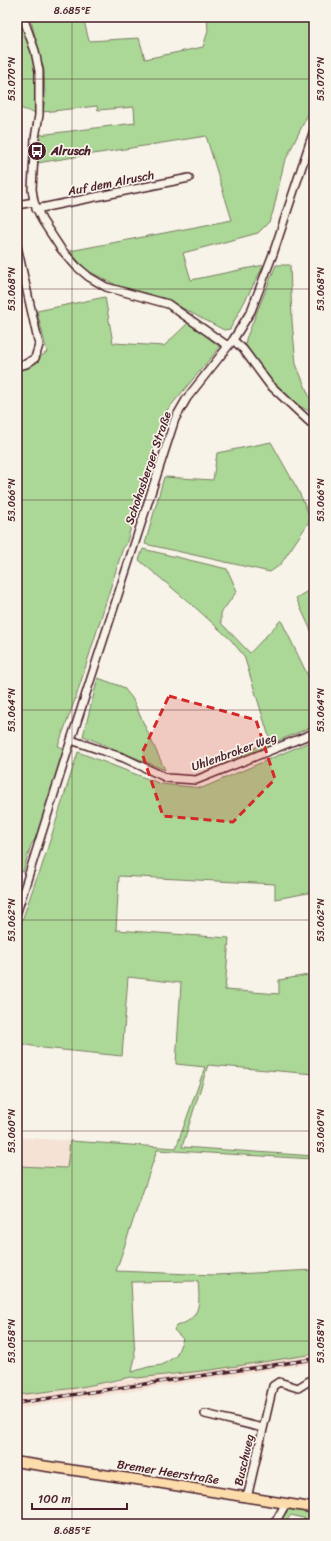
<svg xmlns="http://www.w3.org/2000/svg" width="331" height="1541" viewBox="0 0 331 1541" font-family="Sriracha,sans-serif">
<rect width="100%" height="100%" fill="#f7f3e8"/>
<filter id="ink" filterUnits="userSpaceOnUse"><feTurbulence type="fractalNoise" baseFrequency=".025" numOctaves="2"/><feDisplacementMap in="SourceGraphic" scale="8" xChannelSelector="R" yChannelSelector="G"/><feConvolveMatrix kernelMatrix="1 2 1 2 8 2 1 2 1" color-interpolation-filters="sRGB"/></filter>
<g filter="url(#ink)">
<!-- built -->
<path fill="#f6e2d5" d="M17,1137L70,1141L68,1168L17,1166Z
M314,1355V1363L17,1409V1395Z"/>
<!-- green -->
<path fill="#abd897" stroke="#7a7c61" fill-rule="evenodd" d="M17,17H21L34,54L37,71V108L34,113L17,107Z
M30,17H83L89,41L139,38L145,59L203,47L208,31L207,17H313L314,102L284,163L273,212L269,222L258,233L183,253L191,280L264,265L230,329L224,330L169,301L118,286L90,272L92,275L79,262L70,251L232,220L206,136L37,163L39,135L135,123L134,107L98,110L97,106L43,112L45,97L44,71Z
M276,265H290L292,321L296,364L314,408V414L289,400L270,379L245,348L246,339Z
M105,297L113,343L164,346L189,322L220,347L163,415L126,545L123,548L76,697L58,746L66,749L36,838L31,845L23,872L17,870V370L25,368L47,352L37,311Z
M271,442L298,490L311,519L280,565L270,572L145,544L164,477L213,480L217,453Z
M143,549L227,569L237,591L221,613V623L250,653L281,620L309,678L314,675V726L275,742L273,748L217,769L216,768L270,740L244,656L231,640L197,609L139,560Z
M306,592H314V637L296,598Z
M98,678L123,687L132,698L165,770L83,736Z
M314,740V892L275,899V884L119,876L116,930L229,938L225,990L279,994V980L314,974V1074L208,1065L182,1147L314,1156V1159L157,1150L116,1271L215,1275L314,1270V1354L211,1370L137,1378L132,1377L76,1388L17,1395V1166L67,1168L70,1141L176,1148L205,1067L176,1064L181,983L128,977L122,1056L43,1048L17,1043V935L37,877L40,872L78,752L161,784L202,788ZM198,1281C200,1304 201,1319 176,1326L174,1330L183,1339L176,1356L162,1365L148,1367L132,1372L135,1357L131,1282Z
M291,1507L314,1512V1521L291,1515L285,1523L282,1518Z"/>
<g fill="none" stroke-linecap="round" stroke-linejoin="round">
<!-- stream -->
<path stroke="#7492a0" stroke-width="2" d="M283,1523L284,1524"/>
<defs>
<path id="minor" d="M23,17L35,51L39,71V115L35,138L32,189L34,202L42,220L61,249L76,266L89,277L106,287L168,304L228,346
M17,205L34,202
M36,209L189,178
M17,246L39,345L35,358L26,364L17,366
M233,340L243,349L269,384L314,426
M71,740L124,758L167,778L196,780L314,733
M17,912L71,740L175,419L187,398L233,340L251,311L273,254L314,130
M205,1414L263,1428
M247,1498L273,1386L279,1382L298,1388L314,1378
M270,1524L276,1521L286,1503"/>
<path id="major" d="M17,1462L147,1481L314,1508"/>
</defs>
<!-- minor casing -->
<use href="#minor" stroke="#4a1f2b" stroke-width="10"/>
<!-- major casing -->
<use href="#major" stroke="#4a1f2b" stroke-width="12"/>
<!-- minor -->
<use href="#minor" stroke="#f7f3e8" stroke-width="7"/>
<!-- major -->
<use href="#major" stroke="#fddcac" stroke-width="9"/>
<defs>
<path id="rail" d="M17,1403L314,1359"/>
</defs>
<!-- rail casing -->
<use href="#rail" stroke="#4a1f2b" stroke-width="3.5"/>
<!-- rail -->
<use href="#rail" stroke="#f7f3e8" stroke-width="2" stroke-dasharray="6" stroke-linecap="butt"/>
</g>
</g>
<!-- marked area -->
<path fill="#d62828" fill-opacity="0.2" stroke="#d62828" stroke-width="3" stroke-dasharray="8 5" stroke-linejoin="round" d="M169,696L256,720L275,779L233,822L163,816L142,753Z"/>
<!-- ticks -->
<path fill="none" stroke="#4a1f2b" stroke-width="1" stroke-opacity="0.45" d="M72,17V1524M17,79H314M17,289H314M17,500H314M17,710H314M17,920H314M17,1131H314M17,1341H314"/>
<!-- icons -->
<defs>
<symbol id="bus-disc" viewBox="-11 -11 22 22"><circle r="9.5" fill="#4a1f2b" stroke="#f7f3e8"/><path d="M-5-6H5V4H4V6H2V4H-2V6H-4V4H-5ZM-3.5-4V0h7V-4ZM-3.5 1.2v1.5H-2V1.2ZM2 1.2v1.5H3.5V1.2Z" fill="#fff"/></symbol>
</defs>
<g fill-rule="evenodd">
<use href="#bus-disc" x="26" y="140" width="22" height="22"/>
</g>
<g text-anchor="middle" stroke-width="3.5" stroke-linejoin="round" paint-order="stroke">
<!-- poi labels -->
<g font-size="12" font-weight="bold" fill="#4a1f2b" stroke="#f7f3e8" text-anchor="start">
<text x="51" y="155">Alrusch</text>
</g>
<!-- street labels -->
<g font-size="12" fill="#4a1f2b" stroke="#f7f3e8">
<text transform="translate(111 183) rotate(-11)" y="4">Auf dem Alrusch</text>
<text transform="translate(148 468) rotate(-71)" y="4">Schohasberger Straße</text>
<text transform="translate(234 752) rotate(-20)" y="4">Uhlenbroker Weg</text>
<text transform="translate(244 1460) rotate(-77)" y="4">Buschweg</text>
<text transform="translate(168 1472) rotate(9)" y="4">Bremer Heerstraße</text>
</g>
</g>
<!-- margin -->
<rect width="331" height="1541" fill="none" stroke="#f7f3e8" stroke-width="44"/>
<!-- scale -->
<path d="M32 1503v6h95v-6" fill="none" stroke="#4a1f2b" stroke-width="2"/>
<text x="38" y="1503" font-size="12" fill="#4a1f2b" stroke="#f7f3e8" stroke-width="3" paint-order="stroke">100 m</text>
<rect x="22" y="22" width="287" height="1497" fill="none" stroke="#4a1f2b" stroke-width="1.5"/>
<g font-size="10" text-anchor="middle" fill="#4a1f2b">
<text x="72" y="14">8.685°E</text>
<text transform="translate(11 79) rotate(-90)" y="4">53.070°N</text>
<text transform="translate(320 79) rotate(-90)" y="4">53.070°N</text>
<text transform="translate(11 289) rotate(-90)" y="4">53.068°N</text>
<text transform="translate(320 289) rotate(-90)" y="4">53.068°N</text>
<text transform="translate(11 500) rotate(-90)" y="4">53.066°N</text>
<text transform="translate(320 500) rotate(-90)" y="4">53.066°N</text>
<text transform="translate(11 710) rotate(-90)" y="4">53.064°N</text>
<text transform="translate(320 710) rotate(-90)" y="4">53.064°N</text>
<text transform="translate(11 920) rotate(-90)" y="4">53.062°N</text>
<text transform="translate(320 920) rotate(-90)" y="4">53.062°N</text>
<text transform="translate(11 1131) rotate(-90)" y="4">53.060°N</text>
<text transform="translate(320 1131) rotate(-90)" y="4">53.060°N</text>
<text transform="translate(11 1341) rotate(-90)" y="4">53.058°N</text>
<text transform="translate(320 1341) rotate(-90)" y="4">53.058°N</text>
<text x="72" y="1534">8.685°E</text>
</g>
</svg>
